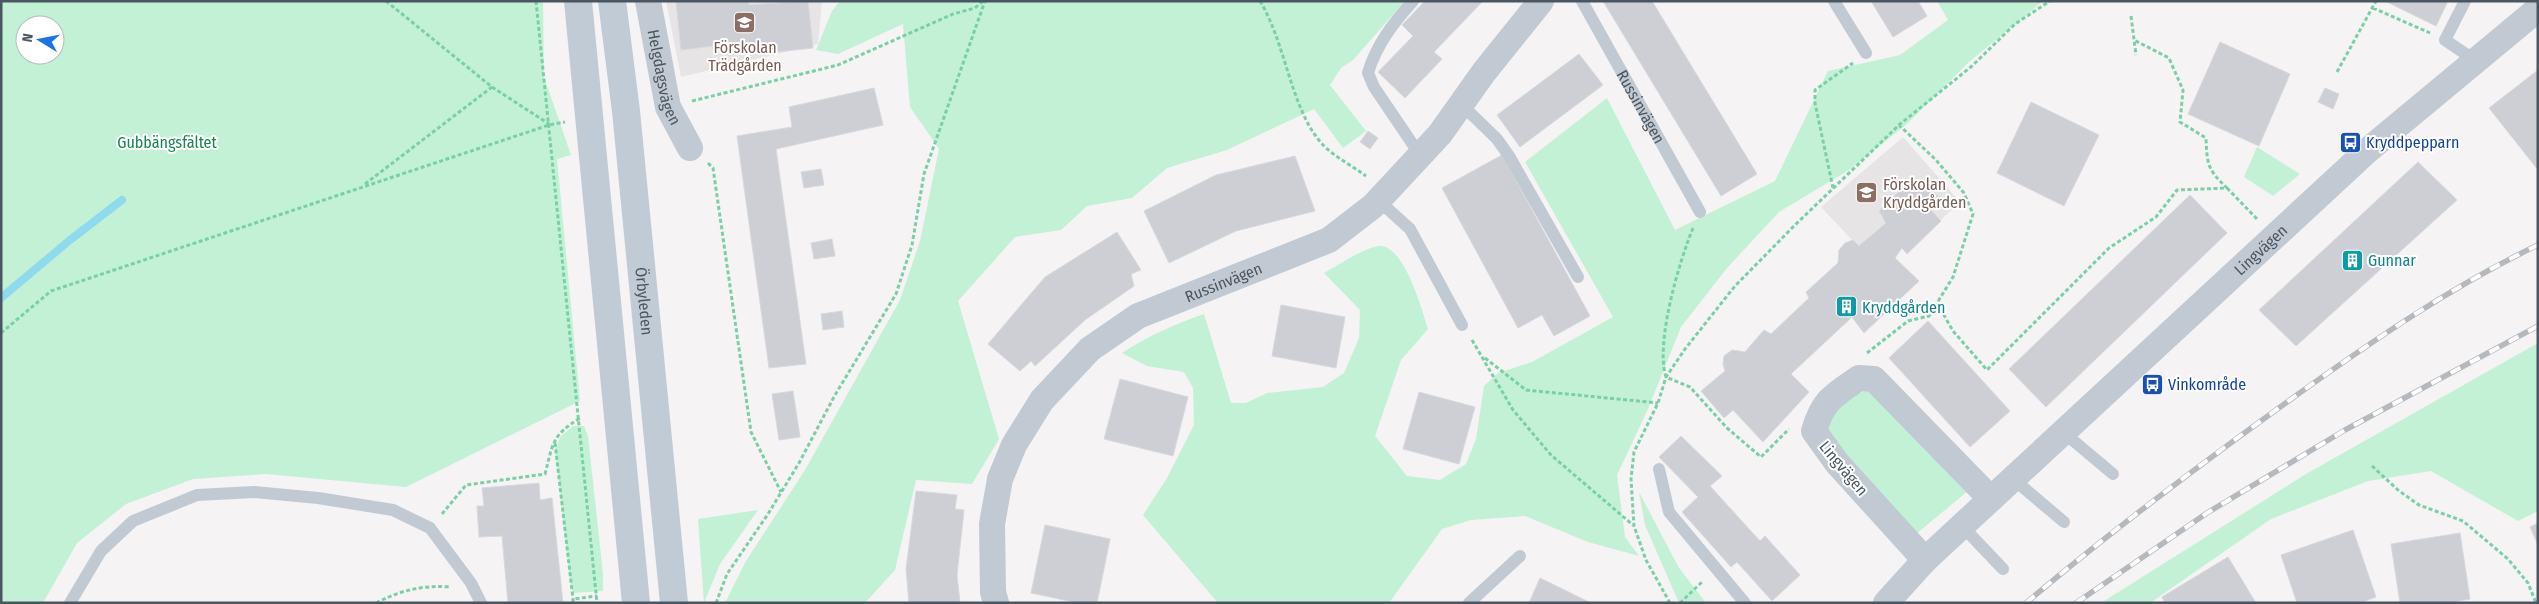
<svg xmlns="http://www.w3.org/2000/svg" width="2539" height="604" viewBox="0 0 2539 604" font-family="'Fira Sans Condensed',sans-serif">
<rect width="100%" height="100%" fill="#f5f3f3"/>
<!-- education -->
<path fill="#e6e4e5" d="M666,1H822L818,44L681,77Z
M1903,137L1960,202L1941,220L1931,210L1941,200L1924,181L1916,187L1908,183L1879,211L1886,223L1859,247L1821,207Z"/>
<!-- green -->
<path fill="#c3f1d5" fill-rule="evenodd" d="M1,1H543L544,77L571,155L557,159L580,401L406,487L266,474L193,479L126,504L77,543L43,603H1ZM25,25H55V55H25Z
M840,1H1405L1353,60L1341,68L1330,85L1366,131L1343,148L1314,109L1227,150L1167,168L1132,198L1087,206L1061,230L1015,237L958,301L999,439L972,484L916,480L895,570L865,603H725L746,561L805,470L900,300L920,241L939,149L910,107L903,24L838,54L816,50L832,11Z
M1937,1H2043L1969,62L1908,123L1849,170L1779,212L1727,268L1681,327L1648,409L1617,475L1625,537L1639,556L1588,542L1525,516L1471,520L1442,529L1389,603H1218L1143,515L1167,478L1194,425L1193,388L1184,372L1147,366L1122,353C1148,336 1175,324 1204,314L1231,403H1246L1267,393L1323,387L1344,373L1359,338L1360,310L1324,273C1339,265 1363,248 1379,246C1404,244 1422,310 1428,329L1401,360L1375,436L1407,476L1440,480L1466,464L1476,439L1484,386L1498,373L1532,362L1613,317L1525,162L1607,98L1675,230L1775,181L1828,71L1900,55L1948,20Z
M2257,147L2300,174L2273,196L2244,177Z
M2538,343V511L2518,521L2431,471L2368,481L2271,519L2150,603H2101L2306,474Z
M1866,391L1881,394L1968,491L1916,534L1825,438V421L1850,396Z
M573,426H584L588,436L603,574V591L573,593L570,580L555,449L561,436Z
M1639,492L1679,568L1706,603H1679L1645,525Z
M758,510L720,564L704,603L698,519Z"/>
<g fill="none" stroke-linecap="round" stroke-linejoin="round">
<!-- stream -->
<path stroke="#90daee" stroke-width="8" d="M1,298L70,240L122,200"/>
</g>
<!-- building -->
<path fill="#cdcfd5" stroke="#d7d9de" d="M676,1H748L749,5L808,1L813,48L747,55L745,42L681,50Z
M1425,1H1483L1434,52L1442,59L1405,98L1378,72L1413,36L1402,25Z
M1603,1H1652L1757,174L1721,196Z
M1871,1H1918L1927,16L1893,37Z
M2385,1H2448L2436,26Z
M2220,42L2290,74L2259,146L2188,114Z
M1579,54L1603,85L1520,147L1497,115Z
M2538,70V170L2489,108Z
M874,88L883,125L776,149L806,364L769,368L737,136L792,127L789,107Z
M2325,88L2339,94L2333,109L2318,102Z
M2031,102L2099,135L2064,206L1997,173Z
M1368,131L1378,138L1370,149L1360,142Z
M1502,155L1590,316L1554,336L1542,315L1518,328L1442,188Z
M1295,156L1315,211L1236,231L1169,263L1144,211L1216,175Z
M2418,162L2457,200L2296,346L2259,310Z
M821,169L824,185L804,188L801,172Z
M1924,180L1941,200L1931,210L1941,221L1907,254L1902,248L1895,258L1919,281L1864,333L1852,317L1791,374L1809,392L1763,442L1733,410L1724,418L1701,391L1725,371L1723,364L1724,356L1732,350L1745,352L1764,330L1771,334L1809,298L1806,292L1838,263L1839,250L1845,243L1853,240L1859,246L1886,223L1879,211L1908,183L1916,187Z
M2190,195L2227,233L2046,407L2009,369Z
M1117,232L1141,270L1131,274L1134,286L1085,320L1035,366L1031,361L1020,371L988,344L1045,277Z
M832,239L835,256L814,259L811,243Z
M1281,305L1345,317L1336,368L1272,356Z
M842,311L844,327L823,330L821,314Z
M1928,321L2010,411L1970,447L1889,358Z
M1120,379L1188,397L1173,456L1104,439Z
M793,391L800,437L779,440L772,394Z
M1419,392L1475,407L1459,464L1403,449Z
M1681,436L1722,476L1710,486L1760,541L1765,536L1800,575L1772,601L1737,562L1731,567L1682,512L1698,497L1659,457Z
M539,483L540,500L552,498L563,603H508L502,536L479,537L477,506H484L482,488Z
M916,491L957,495L955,509L964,510L957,575L960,603H909L906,569Z
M2538,523V545L2530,527Z
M1045,525L1110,539L1097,603H1078L1031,593Z
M2353,530L2376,597L2360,603H2297L2281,555Z
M2460,533L2470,599L2447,603H2400L2391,544Z
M2228,557L2256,603H2165L2162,597Z
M1540,578L1591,603H1529Z"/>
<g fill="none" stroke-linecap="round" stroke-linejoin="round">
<!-- path -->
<path stroke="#7ad0a6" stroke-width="3" stroke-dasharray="4 2.5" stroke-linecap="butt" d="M386,1L492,87L549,124
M536,1L597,603
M1260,1C1285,42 1290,103 1318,139C1330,155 1350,164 1366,176
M2373,8L2430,33
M2131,16L2136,55
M2337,72L2376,1
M692,101L838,65L953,14L975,8L983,1
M708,163L713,168L751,432L781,492
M365,184L492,87
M1833,188L1815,103V90L1853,63
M2227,188L2258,220
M1693,228C1679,262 1655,343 1666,377L1690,387L1727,428L1761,457L1789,429
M1937,303L1953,331L1987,370L2109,248L2156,217L2177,190L2227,188C2208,170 2207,165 2206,138L2180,122L2183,90L2169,58L2134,40
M1,333L51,291L549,125L565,122
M1472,340L1513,410L1551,455L1633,525
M1867,353L1908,321L1929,316L1953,277L1973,214L1964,193L1936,160L1899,125
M1485,358L1526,390L1658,403
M555,443L573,599
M2372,466L2398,490L2419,505L2463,521L2508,559L2528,583L2536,603
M442,514L466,485L545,474C553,444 551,436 580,418
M376,603C401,590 423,585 451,587
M573,603V599L597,596
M716,603L727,574L768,514L799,463L835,395L896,294L912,245L924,174L985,1
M1670,603L1646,560L1634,526L1631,479L1634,452L1658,403L1666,377L1685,349L1735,286L1794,226L1899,125L1972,66L2015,24L2050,1
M1680,603L1703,581"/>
<!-- service -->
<g stroke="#c1cad2" stroke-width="12">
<path d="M1413,1C1394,22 1376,45 1368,73L1374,87L1420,155"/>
<path id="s1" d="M1582,1L1700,212"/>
<path d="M1834,1L1866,53"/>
<path d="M2465,1L2445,40L2476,61"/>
<path d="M1461,104L1497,139L1509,156L1578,277"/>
<path d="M1378,200L1410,229L1462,325"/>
<path d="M2063,432L2113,474"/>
<path d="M1659,469L1669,512L1745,603"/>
<path d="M2012,478L2064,522"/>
<path d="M1963,527L2003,569"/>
<path d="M70,603L101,551L133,521L197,495L254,492L318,498L393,510L430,528L471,583L481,603"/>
<path d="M1469,603L1520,556"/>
</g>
<!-- minor -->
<g stroke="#c1cad2" stroke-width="26">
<path id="s2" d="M648,1L668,107L690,148"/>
<path d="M1925,560L1837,463L1814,431C1823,400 1834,395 1859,378L1874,379L1991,499"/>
<path id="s3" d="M996,603L993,592L992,524L1000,479L1014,445L1042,400L1090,349L1138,316L1329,240L1373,206L1440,134L1484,72L1541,1"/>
<path id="s4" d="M1886,603L1925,560L2367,151L2538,9"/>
</g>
<!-- secondary -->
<g stroke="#c1cbd6" stroke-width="28">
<path d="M578,1L636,603"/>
<path id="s5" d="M612,1L626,111L674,603"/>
</g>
<defs>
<path id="rail" d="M2026,603C2112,530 2202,463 2294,397C2371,342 2452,286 2538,245
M2076,603L2207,513L2345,430L2538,326"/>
</defs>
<!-- rail casing -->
<use href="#rail" stroke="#b5b8bd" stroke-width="5.5"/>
<!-- rail -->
<use href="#rail" stroke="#fff" stroke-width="4" stroke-dasharray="11" stroke-linecap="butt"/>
</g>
<!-- icons -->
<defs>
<symbol id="school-square" viewBox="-11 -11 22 22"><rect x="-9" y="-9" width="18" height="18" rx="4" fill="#8d6e63" stroke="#fff"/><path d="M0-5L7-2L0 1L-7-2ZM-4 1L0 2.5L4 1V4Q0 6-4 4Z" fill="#fff"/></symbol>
<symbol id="bus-square" viewBox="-11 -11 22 22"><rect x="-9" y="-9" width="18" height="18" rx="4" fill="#1a4fb4" stroke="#fff"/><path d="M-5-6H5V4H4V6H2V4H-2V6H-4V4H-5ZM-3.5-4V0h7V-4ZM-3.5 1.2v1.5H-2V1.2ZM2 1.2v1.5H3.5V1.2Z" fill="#fff"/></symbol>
<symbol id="building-square" viewBox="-11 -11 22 22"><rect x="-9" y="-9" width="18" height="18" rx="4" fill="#0f9aa8" stroke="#fff"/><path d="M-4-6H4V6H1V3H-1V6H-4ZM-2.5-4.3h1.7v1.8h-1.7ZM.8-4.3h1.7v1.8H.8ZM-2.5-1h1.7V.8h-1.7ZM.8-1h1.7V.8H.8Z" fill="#fff"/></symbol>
</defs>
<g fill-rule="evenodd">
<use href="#school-square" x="732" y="10" width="25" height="25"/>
<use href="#bus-square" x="2338" y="130" width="25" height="25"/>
<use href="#school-square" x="1854" y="180" width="25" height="25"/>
<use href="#building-square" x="2340" y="248" width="25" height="25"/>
<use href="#building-square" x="1834" y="294" width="25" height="25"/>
<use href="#bus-square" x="2140" y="372" width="25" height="25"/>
</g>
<g text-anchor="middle" stroke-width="4" stroke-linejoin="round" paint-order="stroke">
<!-- education labels -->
<g font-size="16" fill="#785e54" stroke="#fff">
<text x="745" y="53">Förskolan<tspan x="745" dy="18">Trädgården</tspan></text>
<text x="1883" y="190" text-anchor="start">Förskolan<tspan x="1883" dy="18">Kryddgården</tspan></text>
</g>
<!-- street labels -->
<g font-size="16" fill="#4a5661" stroke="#fff">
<text dy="6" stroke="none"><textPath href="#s2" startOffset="78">Helgdagsvägen</textPath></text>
<text dy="6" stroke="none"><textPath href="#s1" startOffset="121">Russinvägen</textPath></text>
<text dy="6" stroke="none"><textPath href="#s4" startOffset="515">Lingvägen</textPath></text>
<text dy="6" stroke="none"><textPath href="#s3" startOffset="435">Russinvägen</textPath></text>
<text dy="6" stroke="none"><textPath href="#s5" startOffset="302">Örbyleden</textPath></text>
<text transform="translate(1844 468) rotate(50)" y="6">Lingvägen</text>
</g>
<!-- park labels -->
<g font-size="16" fill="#17864f" stroke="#fff">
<text x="167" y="148">Gubbängsfältet</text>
</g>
<!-- transit labels -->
<g font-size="16" fill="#164399" stroke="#fff" text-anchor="start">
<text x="2366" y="148">Kryddpepparn</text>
<text x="2168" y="390">Vinkområde</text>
</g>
<!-- culture labels -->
<g font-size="16" fill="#0d838f" stroke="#fff" text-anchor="start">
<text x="2368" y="266">Gunnar</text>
<text x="1862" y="313">Kryddgården</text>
</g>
</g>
<!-- border -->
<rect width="2539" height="604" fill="none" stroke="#4a5661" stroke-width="5"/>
<!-- north arrow -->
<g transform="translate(40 40) rotate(280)"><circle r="24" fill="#ffffff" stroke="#b7bbc0"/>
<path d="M0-4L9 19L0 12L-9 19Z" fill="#1a73e8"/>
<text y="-8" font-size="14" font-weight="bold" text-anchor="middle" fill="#4a5661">N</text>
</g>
</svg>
